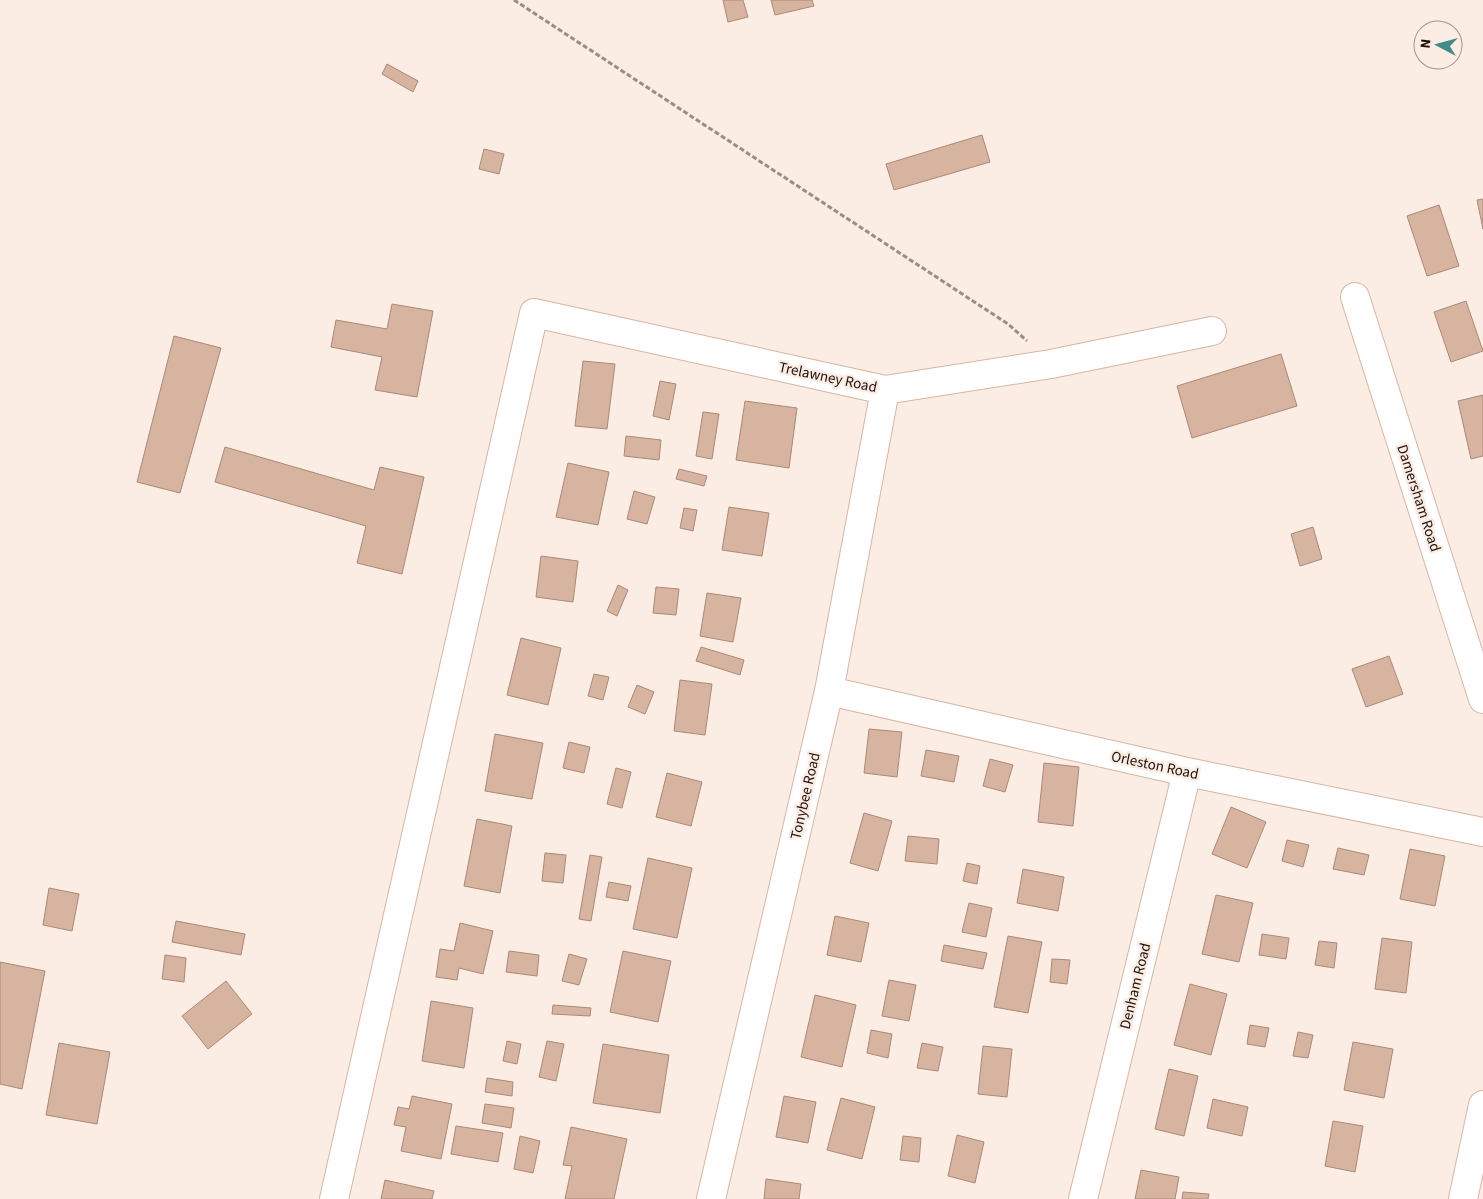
<svg xmlns="http://www.w3.org/2000/svg" width="1483" height="1199" viewBox="0 0 1483 1199" font-family="'Source Sans 3',sans-serif">
<rect width="100%" height="100%" fill="#fcede4"/>
<!-- building -->
<path fill="#d7b49f" stroke="#aa8975" d="M723,0H743L748,17L728,22Z
M771,0H812L814,6L775,15Z
M387,64L418,81L413,92L382,74Z
M982,135L990,162L894,190L886,164Z
M484,149L504,154L499,174L479,169Z
M1483,199V229L1477,200Z
M1439,205L1459,266L1427,276L1407,216Z
M1466,301L1483,351L1451,362L1434,312Z
M392,304L433,311L417,397L375,390L382,357L331,347L336,320L387,329Z
M174,336L221,348L180,493L137,482Z
M1281,354L1297,406L1192,438L1177,386Z
M583,361L615,364L607,429L575,426Z
M660,381L676,384L669,420L653,416Z
M1483,395V456L1471,459L1458,401Z
M745,401L797,408L789,468L736,460Z
M703,412L719,414L712,459L696,456Z
M626,436L661,440L659,460L624,456Z
M225,447L374,490L380,467L424,477L402,574L357,563L366,526L215,482Z
M568,463L609,472L598,525L556,517Z
M679,469L707,476L704,486L676,479Z
M634,491L655,497L647,524L627,519Z
M729,507L769,513L762,556L722,550Z
M684,508L697,510L693,531L680,528Z
M1313,527L1322,559L1300,566L1291,534Z
M541,556L578,561L573,602L536,597Z
M618,585L628,590L617,616L607,611Z
M656,587L679,589L676,615L653,613Z
M707,593L741,598L733,642L700,636Z
M521,638L561,648L548,705L507,695Z
M701,647L744,660L740,675L696,661Z
M1389,656L1403,694L1366,707L1352,669Z
M594,674L609,677L603,700L588,696Z
M680,680L712,684L705,735L674,731Z
M637,685L654,692L645,714L628,707Z
M869,729L902,732L897,777L864,773Z
M495,734L543,743L532,799L485,791Z
M569,742L590,747L584,773L563,768Z
M926,750L959,756L954,782L921,776Z
M990,759L1013,765L1005,792L983,786Z
M1044,763L1079,767L1073,826L1038,822Z
M616,768L631,772L622,808L607,804Z
M667,773L702,782L691,826L656,817Z
M1231,807L1266,822L1247,868L1212,854Z
M864,813L892,821L878,871L850,863Z
M477,819L512,826L500,893L464,886Z
M908,836L939,839L937,864L905,861Z
M1287,840L1309,845L1303,867L1282,861Z
M1338,848L1369,855L1364,875L1333,869Z
M1410,849L1445,856L1435,906L1400,899Z
M545,853L566,855L563,883L542,881Z
M590,855L602,857L591,921L579,919Z
M648,858L692,868L677,938L633,929Z
M967,863L980,866L977,884L963,881Z
M1023,869L1064,877L1058,911L1017,903Z
M609,882L631,886L628,901L606,897Z
M49,888L79,894L72,931L43,925Z
M1216,895L1253,903L1239,962L1202,954Z
M969,903L992,908L986,937L962,932Z
M835,916L869,923L861,962L827,955Z
M176,921L245,934L241,955L172,942Z
M460,923L493,931L483,974L459,968L457,980L436,977L440,949L454,951Z
M1262,934L1289,938L1286,959L1259,955Z
M1008,936L1042,942L1028,1013L994,1007Z
M1382,938L1412,942L1406,993L1375,989Z
M1319,941L1337,943L1334,968L1315,965Z
M944,945L987,953L983,969L941,961Z
M509,951L539,955L537,976L506,972Z
M623,951L671,961L658,1022L610,1012Z
M569,954L587,959L579,985L562,981Z
M165,955L186,958L184,982L162,979Z
M1052,959L1070,960L1067,984L1050,982Z
M0,962L45,971L22,1089L0,1084Z
M889,980L916,985L909,1021L882,1016Z
M226,981L252,1014L208,1049L182,1016Z
M1190,984L1227,994L1211,1055L1174,1045Z
M815,995L856,1005L842,1067L801,1057Z
M431,1001L473,1008L464,1068L422,1061Z
M553,1005L591,1008L590,1016L552,1014Z
M1250,1025L1269,1028L1265,1047L1247,1044Z
M871,1030L892,1034L888,1058L867,1053Z
M1298,1032L1313,1035L1308,1058L1293,1056Z
M507,1041L521,1044L517,1064L503,1061Z
M547,1041L564,1044L556,1081L539,1077Z
M1353,1042L1393,1049L1384,1098L1344,1090Z
M59,1043L110,1052L97,1124L46,1115Z
M922,1043L943,1047L938,1071L917,1068Z
M603,1044L669,1055L660,1113L593,1103Z
M983,1046L1012,1049L1007,1097L978,1094Z
M1169,1069L1198,1076L1184,1136L1155,1129Z
M487,1078L513,1082L512,1096L485,1092Z
M412,1096L452,1104L441,1159L401,1151L406,1127L394,1125L398,1107L409,1109Z
M784,1096L816,1102L808,1143L776,1137Z
M841,1098L875,1107L862,1159L827,1150Z
M1213,1099L1248,1107L1242,1136L1207,1128Z
M485,1104L514,1108L511,1128L482,1123Z
M1333,1121L1363,1126L1355,1172L1325,1166Z
M456,1126L503,1133L498,1162L451,1154Z
M571,1127L627,1139L614,1199H565L572,1166L563,1165Z
M957,1135L984,1142L975,1183L948,1176Z
M520,1136L540,1141L533,1173L514,1169Z
M903,1136L921,1138L919,1162L900,1160Z
M1141,1170L1179,1177L1175,1199H1135Z
M766,1179L801,1184L799,1199H764Z
M385,1180L434,1191L432,1199H381Z
M1183,1192L1209,1194L1208,1199H1182Z"/>
<g fill="none" stroke-linecap="round" stroke-linejoin="round">
<defs>
<path id="minor" d="M1355,297L1483,699
M829,691L1187,772L1483,832
M334,1199L534,313L885,390L1051,364L1212,331
M711,1199L829,691L885,390
M1083,1199L1187,772
M1463,1199L1483,1105"/>
</defs>
<!-- minor casing -->
<use href="#minor" stroke="#d8b5a1" stroke-width="30"/>
<!-- path -->
<path stroke="#9a8d84" stroke-width="3" stroke-dasharray="5 2.5" stroke-linecap="butt" d="M514,0L1008,324L1027,341"/>
<!-- minor -->
<use href="#minor" stroke="#fff" stroke-width="28"/>
</g>
<g text-anchor="middle" stroke-width="5" stroke-linejoin="round" paint-order="stroke">
<!-- street labels -->
<g font-size="15" fill="#1e120a" stroke="#fcede4">
<text transform="translate(828 377) rotate(12)" y="5">Trelawney Road</text>
<text transform="translate(1419 498) rotate(72)" y="5">Damersham Road</text>
<text transform="translate(1155 765) rotate(12)" y="5">Orleston Road</text>
<text transform="translate(805 796) rotate(-77)" y="5">Tonybee Road</text>
<text transform="translate(1135 986) rotate(-76)" y="5">Denham Road</text>
</g>
</g>
<!-- north arrow -->
<g transform="translate(1438 45) rotate(276)"><circle r="24" fill="#fcede4" stroke="#a3958d"/>
<path d="M0-4L9 19L0 12L-9 19Z" fill="#438b89"/>
<text y="-8" font-size="14" font-weight="bold" text-anchor="middle" fill="#1e120a">N</text>
</g>
</svg>
